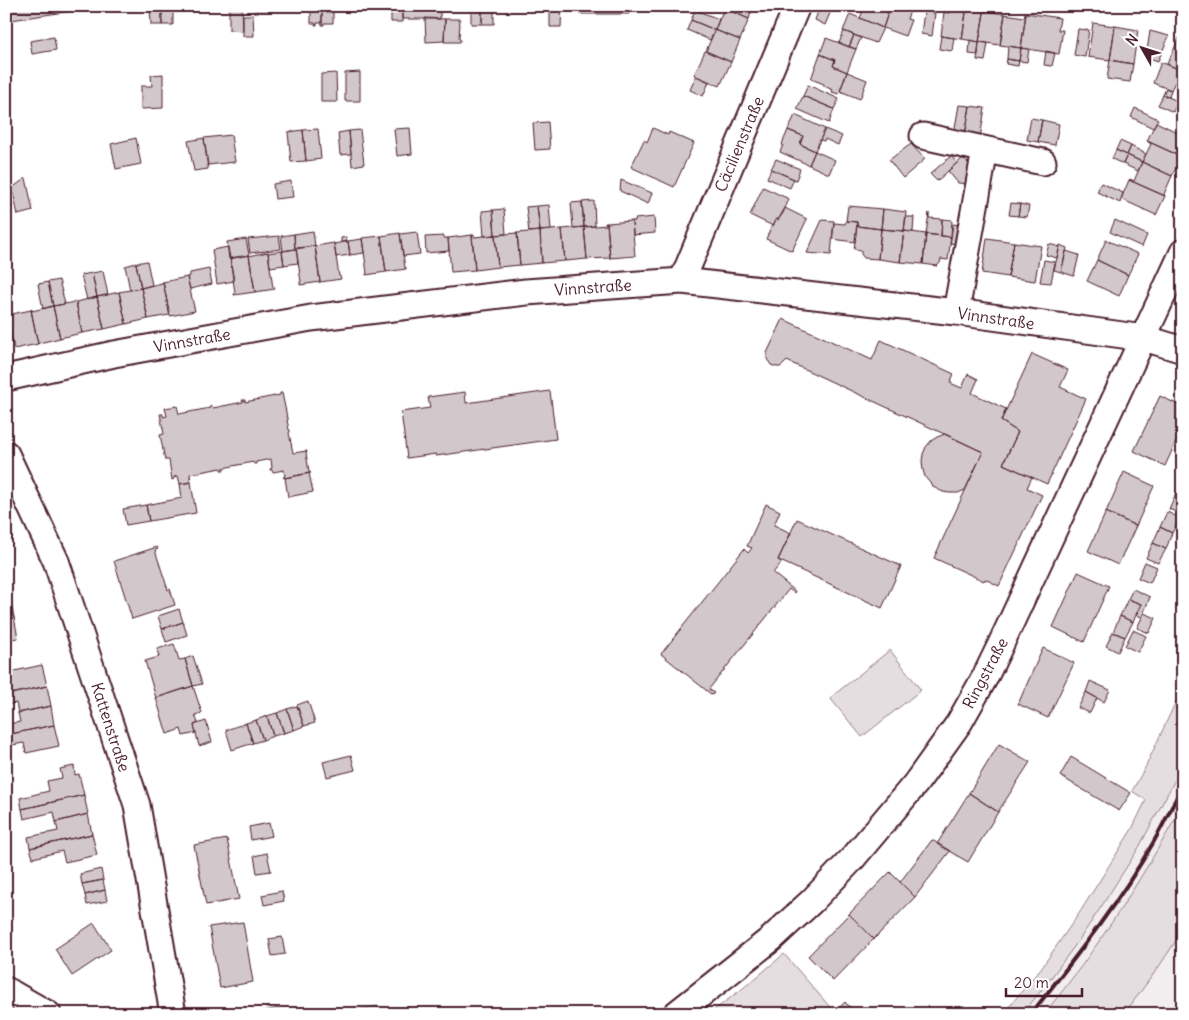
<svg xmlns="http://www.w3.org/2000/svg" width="1189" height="1020" viewBox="0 0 1189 1020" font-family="Delius,sans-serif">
<rect width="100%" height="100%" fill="#fff"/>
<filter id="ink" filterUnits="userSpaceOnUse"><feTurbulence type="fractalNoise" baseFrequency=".02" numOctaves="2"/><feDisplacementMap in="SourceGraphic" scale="10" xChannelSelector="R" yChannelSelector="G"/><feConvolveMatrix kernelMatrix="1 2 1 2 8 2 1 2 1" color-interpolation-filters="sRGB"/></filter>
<g filter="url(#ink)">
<!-- built -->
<path fill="#f2eeef" d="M1183,763V805L1154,856L1113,921L1069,983L1044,1014H1022L1045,986L1079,940L1103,904L1138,849L1176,778Z
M1183,930V1014H1124L1158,968Z"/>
<!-- green -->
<path fill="#e5dee0" stroke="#987e86" d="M890,650L921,690L862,737L830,698Z
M1183,686V763L1176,778L1138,849L1103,904L1079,940L1045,986L1022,1014H1003L1042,967L1080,912L1132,829L1146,800L1132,791L1146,766Z
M1183,805V930L1158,968L1124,1014H1044C1098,949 1142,878 1183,805Z
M784,954L836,1014H709L751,982Z
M377,1006L380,1014H338Z"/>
<!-- building -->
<path fill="#d2c7cb" stroke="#4a1f2b" d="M9,6H71L72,11L11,20Z
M150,6H162V25H151Z
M162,6H173V25H162Z
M229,6H242L243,31L229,30Z
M254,6H273V10H254Z
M311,6H322V23H317V25H315V23H311Z
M322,6H333V23H324V25H322Z
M369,6H388V11H369Z
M391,6H402V22H391Z
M402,6H440V19H402Z
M471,6H482V24H471Z
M482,6H494V24H482Z
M550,6H562L561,27H550Z
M579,6H629V14H579Z
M645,6H661L660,10L645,8Z
M724,6H753L749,19L724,8Z
M820,6H833L825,25L815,20Z
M865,6H884L882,10L888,13L883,28L860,18Z
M884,6H912L907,19L911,20L905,36L883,28L888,13L882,10Z
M951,6H967L962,39L941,36L944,12L950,13Z
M967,6L985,7L979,42L962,39Z
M985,7H986L985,11L1005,14L1000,45L979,42Z
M724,8L749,19L740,40L715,30Z
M695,10L719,19L715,30L691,20Z
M924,12L935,13L932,36L921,34Z
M1025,13H1026L1021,48L1000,45L1005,14L1024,17Z
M1026,13L1060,18L1058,30H1063L1059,54L1021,48Z
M850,14L883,28L876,43L843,31Z
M243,15H253L254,36H243Z
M425,18L445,19L444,41L426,42Z
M445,19H460L459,39L461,40L460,42H444Z
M691,20L715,30L710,40L687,30Z
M1093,23L1115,26L1110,60L1088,57Z
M1115,26L1138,30L1133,64L1110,60Z
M1078,29L1089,30L1085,57L1074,55Z
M715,30L740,40L731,62L706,51Z
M844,31L854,35L849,47L839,43Z
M1150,31L1169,36L1158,61L1146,57Z
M854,35L861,38L856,49L849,47Z
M941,36L954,38L952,51L939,49Z
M1180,36L1183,37V71L1167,64Z
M54,37L56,50L32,54L30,41Z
M826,38L856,49L847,72L833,66L835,60L820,54Z
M970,40L979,42L978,55L969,54Z
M979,42L988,43L985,61L977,60Z
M1008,46L1021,48L1019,61L1007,59Z
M1021,48L1029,49L1027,62L1019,61Z
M705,51L731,62L720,86L694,75Z
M1046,51L1055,53L1052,66L1044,65Z
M820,54L835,60L833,66L847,72L839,94L832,92L833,90L824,86V84L811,79Z
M1007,59L1019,61L1018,66L1006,64Z
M1110,60L1133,64L1130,82L1107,79Z
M1161,62L1183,71V76L1178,84L1175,82L1171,90L1153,83Z
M360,72V101H345V73Z
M847,72L867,80L860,99L840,91Z
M336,73L337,102H321V74Z
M163,74V108L141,109V86H152L151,75Z
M696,76L709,82L703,96L690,90Z
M808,85L839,99L834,109L803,96Z
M1166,88L1171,90L1169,97L1163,95Z
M1163,95L1178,101L1173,112L1158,105Z
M803,96L834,109L829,123L797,109Z
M959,105L970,106L965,135L954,133Z
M970,106L985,108L980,138L965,135Z
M1135,108L1158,119L1153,128L1131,117Z
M795,115L825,129L815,151L800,144L803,136L788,130Z
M1031,118L1042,120L1038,142L1027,140Z
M1042,120L1059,124L1055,145L1038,142Z
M548,122L550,149L535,150L533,123Z
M1156,122L1183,135L1182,157L1147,141Z
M410,128L412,154L397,156L394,129Z
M653,128L668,135L669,132L694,143L674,187L631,167L644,140L647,142Z
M318,129L321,159L306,161L303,130Z
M825,129L842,136L838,145L825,139L824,141L820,140Z
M303,130L306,161L291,162L288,132Z
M360,130L364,164L352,166L349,131Z
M788,130L803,136L800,144L815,151L809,165L780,152L783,145L782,144Z
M349,131L351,154L340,155L338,133Z
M231,135L235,162L208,165L204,138Z
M136,138L141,164L116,169L111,144Z
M204,138L208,169L194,171L188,141Z
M1120,141L1131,146L1127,155L1116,150Z
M1147,141L1182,157L1181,158L1172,176L1142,162L1151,144Z
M911,144L925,159L903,178L889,160Z
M1131,146L1146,154L1142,162L1127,155Z
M1116,150L1127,155L1123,164L1112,159Z
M815,151L835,160L829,174L809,165Z
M1127,155L1142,162L1138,171L1123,164Z
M951,156L957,163L937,181L930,174Z
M963,158L972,167L971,184L958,183L948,171Z
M776,159L800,169L796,180L771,169Z
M1142,162L1172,176L1164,194L1165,196L1129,180L1130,179L1134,181Z
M771,169L794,179L790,188L767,178Z
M26,178L33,211L18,215L12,188Z
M621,180L652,193L648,204L620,191Z
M1129,180L1165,196L1156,215L1121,199Z
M291,181L293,197L275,199L273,184Z
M1101,183L1123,193L1120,203L1097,192Z
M763,187L789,199L783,213L778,220L776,219L773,226L750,215Z
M594,201L595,226L584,227L582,202Z
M582,202L584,227L573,228L571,203Z
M1011,203L1020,204L1018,216L1009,215Z
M1020,204L1029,206L1027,217L1018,216Z
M549,205L551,230L540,231L537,206Z
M537,206L540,231L529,232L526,207Z
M848,206L883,209L881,229L857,226V222L846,221Z
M785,208L807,219L792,251L766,239L772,225L773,226L776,219L778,220Z
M504,209L506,234L495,235L493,210Z
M883,209L906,212L904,231L881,229Z
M493,210L495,235L484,236L482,211Z
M929,213V218L942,219L941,236L926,234Z
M654,217L655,233L633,235L632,221H635V219Z
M906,217H914L913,232L904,231Z
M942,219L952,220L951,237L941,236Z
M822,220L834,221L831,255L807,253Z
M1115,220L1147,235L1142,247L1110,232Z
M632,221L635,256L610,258L607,223Z
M846,221L857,222L855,242L832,239L834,223L845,224Z
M605,223H607L610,258L587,259L584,227L606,225Z
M953,224L965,226L962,245L950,243Z
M857,226L881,229L878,259L864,258L861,254V250L854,249Z
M584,227L587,259L565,261L562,229Z
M562,229L565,261L542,263L540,231Z
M881,229L904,231L900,262L878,259Z
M313,231L315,246L295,249L294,234Z
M540,231L542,263L520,265L517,233Z
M904,231L926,234L923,264L900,262Z
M417,232L420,254L403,256L400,234Z
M400,233L405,268L406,267V269L386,272L381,236Z
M517,233L520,265L498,267L495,235Z
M294,234L295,249L283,251L281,236Z
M926,234L951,237L948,260L941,259L940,263L937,266L923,264Z
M472,235L475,270L451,272L448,238Z
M472,235H474V237L495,235L498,267L475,270Z
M279,236L281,249L250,253L248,239Z
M381,236L386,272L366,275V274L367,273L362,238Z
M444,236V238H448L449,251L426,253L425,237Z
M346,237L347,242H341V238Z
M987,238L1014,242L1008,277L982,273Z
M246,239L249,255L229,259L227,242Z
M362,239L364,253L350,255L348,241Z
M1106,240L1138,254L1128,275L1097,260Z
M348,241L350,255L336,257L334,244Z
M1014,242L1041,246L1035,281L1008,277Z
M334,243L339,276H340L341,279L320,282L315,246Z
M1049,244L1060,247L1057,258L1046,255Z
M1060,245L1067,248L1061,272L1054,270Z
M315,246L320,282L300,285V282H301L296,248Z
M228,247L234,281L217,284L212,250Z
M296,249L298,263L284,265L282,251Z
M282,251L284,265L270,267L268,253Z
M1066,251L1079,255L1074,276L1061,272Z
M268,252L273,288L274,287L275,289L255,292L249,256Z
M249,255L255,292L234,295V294L235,293L230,258Z
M1044,260L1055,262L1051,283L1040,282Z
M1097,260L1128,275L1119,296L1087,281Z
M147,261L152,285L141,288L136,263Z
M136,263L141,288L130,290L125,266Z
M209,269L212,284L190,289L187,277L190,276V273Z
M103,271L108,295L97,297L92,273Z
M92,273L97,297L87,300L81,275Z
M187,277L195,311L170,316L163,282Z
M59,280L65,304L53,306L48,282Z
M48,282L53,306L43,309L38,284Z
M162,282H163L170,316L169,315L148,319L141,288L162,283Z
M141,288L148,319L126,324L119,292Z
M119,292L126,324L104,329L97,297Z
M97,297L104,329L82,333L76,302Z
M76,302L82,333L60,338L53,306Z
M53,306L60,338L39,343L38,344L31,310L32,309V311Z
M31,310L38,344L14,349L7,315Z
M783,319L872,360L881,340L954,374L950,383L962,388L968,374L978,379L972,393L1006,409L1001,421L1018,432L1003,464L1032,477L1027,488L1042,495L999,586L985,579L984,581L934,558L983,452L787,361L783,365L780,367H777L771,365L767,359V353Z
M1032,354L1068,370L1060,387L1086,399L1047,484L1003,464L1018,432L1001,421Z
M550,391L556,439L436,456V454L407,458L401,412L430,408L428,397L465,392L466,403Z
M280,393H282L287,417H288V420H287L289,430H290V432L289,433L293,453L307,451V452L306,453L309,472H310L311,473L284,478L283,477L285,476L284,470L273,472L272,470H270V469L272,468L271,459L256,462V464H254L253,462L223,468L224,470H221V468L190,474L191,482L180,484L178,476L174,477V479L172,480L169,460H165L160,435L164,434L160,414H163V417L167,416L165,408L177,406L179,414L210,408V406H212L213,408L243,402L242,400H245V402L280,395Z
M1160,396L1183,407V426L1165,466L1134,451Z
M945,434L983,452L965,490L958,493H950L943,492L935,488L930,483L925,477L923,470L922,462L923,454L926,447L931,441L937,437Z
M1124,472L1154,486L1136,526L1106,512Z
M309,473L313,492L288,497L285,478Z
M191,482L196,513L149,521L146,505L182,498L180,484Z
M1176,493L1183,496V510L1181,514L1169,509Z
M766,504L780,511L774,525L791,533L778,560L782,562L773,573L795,591L794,593L789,589L709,689L714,693L712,695L661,654L744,549L748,553L752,548L747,546Z
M146,505L149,521L126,525L123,509Z
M1106,512L1136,526L1118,565L1088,551Z
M1167,512L1180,518L1172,533L1160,527Z
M797,519L901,566L882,608L778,560Z
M1160,527L1172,533L1166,549L1153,543Z
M1153,543L1166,549L1158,563L1146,558Z
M157,547L158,549L155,550L168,590L170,589L175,605L132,619L114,561Z
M1145,562L1157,567L1150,583L1138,578Z
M1078,572L1109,586L1084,642L1053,627Z
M6,579L10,598H6Z
M1133,589L1150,597L1142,617L1136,615L1141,604L1128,599Z
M6,598H10L14,617L6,619Z
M1128,599L1141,604L1133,622L1120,616Z
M179,609L183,622L162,629L158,616Z
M1144,613L1156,618L1149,633L1137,628Z
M1120,616L1133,622L1125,637L1113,632Z
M14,617L18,638L6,640V619Z
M183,622L187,635L166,642L162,629Z
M1133,630L1146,636L1138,652L1125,646Z
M1113,632L1125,637L1118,652L1106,646Z
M174,644L179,660L185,659L193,686L156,698L145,661L159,657L157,649Z
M1043,648L1074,663L1048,718L1018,704Z
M193,656L202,684L193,686L185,659Z
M42,665L47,686L6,695V683L12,682L10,672Z
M1090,681L1110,690L1104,702L1086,692Z
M47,686L51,706L18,713L16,703L6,705V695Z
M193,686L202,713L195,715L198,723L194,725L196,733L183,736L181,729L167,734L156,698Z
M1086,692L1097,698L1090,713L1078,708Z
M308,701L315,723L304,726L297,705Z
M51,706L54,725L6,735V724L20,722L18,713Z
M297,706L304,726L294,730L287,709Z
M287,709L294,730L284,733L277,713Z
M277,713L284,733L273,736L267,716Z
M267,716L273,736L263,740L256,720Z
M256,720L263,740L253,743L246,723Z
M206,721L212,742L199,746L194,725Z
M246,723L253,743L232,750L226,730Z
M54,725L59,746L26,753L24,743L6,746V735Z
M999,744L1030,762L998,812L969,793Z
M351,755L355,770L327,777L323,762Z
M1071,757L1131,793L1119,811L1060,776Z
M74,766L75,775L79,774L84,795L22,809L20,798L49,791L47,781L62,778L60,769Z
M969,793L998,812L968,862L937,844Z
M84,795L88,814L56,822L54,812L24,819L22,809Z
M88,814L92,834L30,848L28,837L58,831L56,822Z
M269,823L272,836L251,840L249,827Z
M92,834L97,855L65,862L62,851L33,858L30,848Z
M227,839L239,899L206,905L194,845Z
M932,840L950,851L915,897L900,882Z
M267,853L271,871L257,873L254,856Z
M101,869L103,880L82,884L80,874Z
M890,872L915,897L874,939L849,914Z
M103,880L105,890L85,895L82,884Z
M105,890L107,901L87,905L85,895Z
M282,891L284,901L264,905L262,895Z
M849,914L874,939L833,981L808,956Z
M243,922L253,982L220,988L209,927Z
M94,923L111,950L72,976L55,949Z
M282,937L285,954L272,956L269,939Z
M845,1002L856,1014H837L835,1012Z
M279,1008L280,1014H259V1012Z"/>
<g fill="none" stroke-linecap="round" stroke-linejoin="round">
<defs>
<path id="minor" d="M923,136L1043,162
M682,281L797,6
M956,312L985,150
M6,378L114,354L311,318L526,292L682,281L956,312L1144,338L1183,350
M6,454L56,561L137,805L173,1014
M6,990L48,1014
M676,1014L771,939L812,901L853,858L916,783L959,723L985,677L1000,646L1183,252"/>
</defs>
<!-- minor casing -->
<use href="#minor" stroke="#4a1f2b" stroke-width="29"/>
<!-- minor -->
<use href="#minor" stroke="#fff" stroke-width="25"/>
<!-- rail -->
<path stroke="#4a1f2b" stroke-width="4" d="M1031,1014C1074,959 1118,904 1153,843C1164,824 1173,804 1183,785"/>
</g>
</g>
<g text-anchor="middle" stroke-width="4" stroke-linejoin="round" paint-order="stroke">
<!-- street labels -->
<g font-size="16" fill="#4a1f2b" stroke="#fff">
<text transform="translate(739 144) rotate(-67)" y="6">Cäcilienstraße</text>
<text transform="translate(593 287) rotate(-4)" y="6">Vinnstraße</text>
<text transform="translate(996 318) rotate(8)" y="6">Vinnstraße</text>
<text transform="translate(192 340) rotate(-10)" y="6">Vinnstraße</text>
<text transform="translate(985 673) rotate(-62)" y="6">Ringstraße</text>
<text transform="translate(111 727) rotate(72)" y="6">Kattenstraße</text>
</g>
</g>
<!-- margin -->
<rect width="1189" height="1020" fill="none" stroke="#fff" stroke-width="25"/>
<rect x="12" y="12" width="1164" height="995" fill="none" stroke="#4a1f2b" stroke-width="2" filter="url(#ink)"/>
<!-- north arrow -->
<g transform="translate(1142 48) rotate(309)" stroke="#ffffff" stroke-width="4" paint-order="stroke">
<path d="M0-4L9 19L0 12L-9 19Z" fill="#4a1f2b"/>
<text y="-8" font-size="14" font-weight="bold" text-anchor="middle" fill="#4a1f2b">N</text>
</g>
<!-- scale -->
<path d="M1006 988v8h76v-8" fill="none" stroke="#4a1f2b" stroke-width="2.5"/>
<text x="1014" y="988" font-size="15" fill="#4a1f2b" stroke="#ffffff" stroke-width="4" paint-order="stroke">20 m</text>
</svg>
